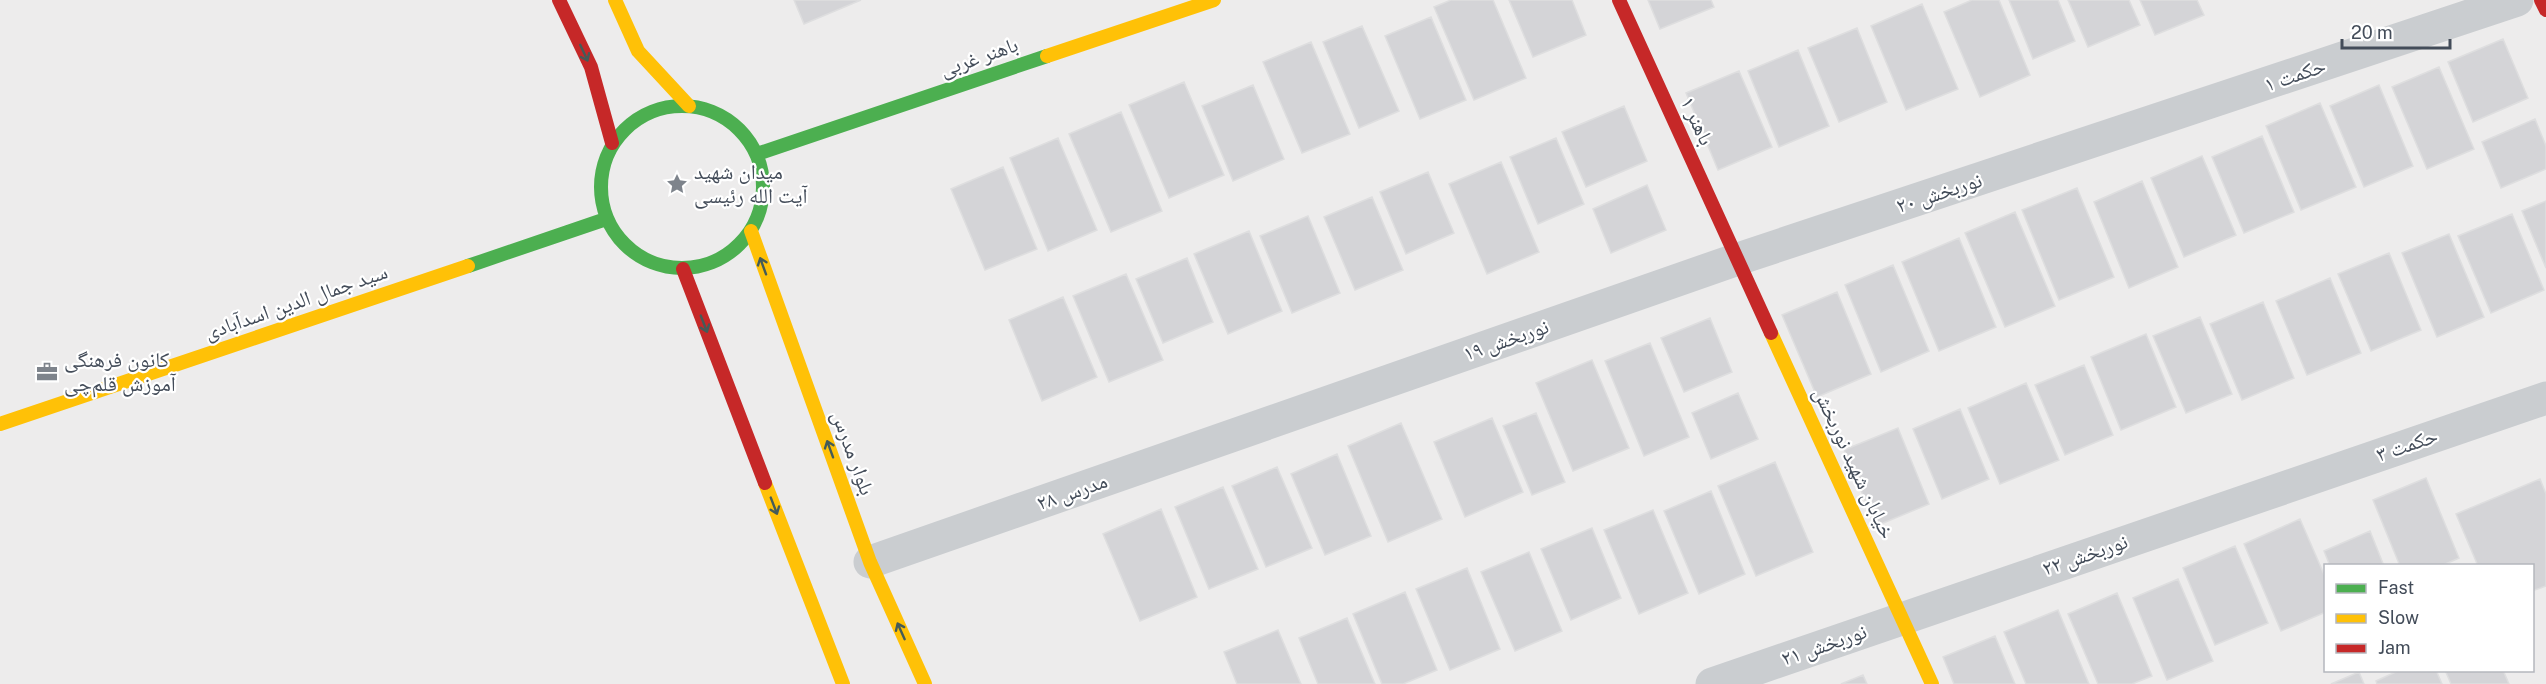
<svg xmlns="http://www.w3.org/2000/svg" width="2546" height="684" viewBox="0 0 2546 684" font-family="'Public Sans','Noto Naskh Arabic',sans-serif">
<rect width="100%" height="100%" fill="#edecec"/>
<!-- building -->
<path fill="#d4d4d7" stroke="#dededf" stroke-width="1.5" d="M794,0H861L804,24Z
M1451,0H1493L1526,78L1474,100L1434,7Z
M1509,0H1572L1586,35L1533,57Z
M1648,0H1711L1714,7L1660,29Z
M1972,0H1999L2030,75L1980,97L1944,12Z
M2009,0H2058L2075,41L2033,59Z
M2068,0H2129L2140,25L2088,47Z
M2140,0H2197L2204,15L2155,35Z
M1922,4L1958,89L1906,110L1871,26Z
M1431,17L1466,100L1420,119L1385,36Z
M1362,26L1399,111L1359,128L1323,42Z
M1857,28L1887,102L1839,122L1808,48Z
M2503,39L2528,98L2473,122L2448,62Z
M1311,42L1350,134L1302,153L1263,62Z
M1798,50L1829,126L1779,147L1748,71Z
M2439,67L2474,149L2427,169L2392,87Z
M1739,71L1772,147L1718,170L1686,93Z
M1184,82L1224,175L1169,198L1129,105Z
M1253,85L1284,159L1233,181L1202,106Z
M2379,85L2413,166L2364,187L2330,106Z
M2320,103L2356,187L2301,210L2266,126Z
M1624,106L1647,161L1586,187L1562,132Z
M1121,112L1162,211L1111,232L1069,134Z
M2535,119L2546,146V169L2501,188L2482,142Z
M2262,136L2294,212L2244,233L2212,157Z
M1058,138L1097,230L1048,251L1010,158Z
M1556,138L1584,204L1538,224L1510,157Z
M2202,156L2236,235L2184,257L2151,178Z
M1501,162L1539,252L1487,274L1449,184Z
M1003,167L1037,249L985,270L951,189Z
M1428,172L1454,233L1406,254L1380,192Z
M2142,181L2178,267L2129,288L2094,202Z
M1647,185L1666,230L1611,253L1593,209Z
M2077,188L2114,277L2059,300L2022,210Z
M1372,197L1403,270L1355,290L1324,217Z
M2546,201V268L2522,211Z
M2015,212L2055,306L2005,327L1965,233Z
M2512,214L2544,290L2491,313L2458,236Z
M1308,216L1340,293L1292,313L1260,236Z
M1249,231L1282,311L1228,334L1194,254Z
M2449,234L2484,317L2437,337L2402,253Z
M1959,238L1996,327L1939,351L1902,262Z
M2389,253L2421,330L2371,351L2338,274Z
M1187,258L1213,322L1163,343L1136,279Z
M1893,265L1929,351L1881,372L1845,285Z
M1126,274L1163,360L1109,382L1073,296Z
M2330,278L2361,353L2307,375L2276,301Z
M1837,292L1871,374L1817,397L1782,315Z
M1063,297L1097,377L1042,401L1009,320Z
M2263,302L2294,378L2242,400L2210,324Z
M2200,317L2232,394L2186,413L2153,336Z
M1710,318L1732,372L1684,392L1661,338Z
M2146,334L2176,407L2121,430L2091,357Z
M1650,343L1689,437L1644,456L1605,361Z
M1592,360L1629,448L1573,471L1536,383Z
M2084,365L2113,435L2065,455L2035,385Z
M2026,383L2059,460L2000,484L1968,408Z
M1738,393L1758,439L1711,459L1692,413Z
M1960,409L1989,479L1942,499L1913,429Z
M1536,413L1565,482L1532,495L1503,426Z
M1492,418L1523,492L1465,517L1434,442Z
M1401,423L1442,519L1388,542L1348,446Z
M1898,428L1929,504L1876,526L1844,450Z
M1337,454L1371,536L1325,555L1291,474Z
M1775,462L1813,552L1756,576L1718,486Z
M1277,467L1312,548L1266,567L1232,486Z
M2426,478L2459,558L2441,566H2400L2373,500Z
M2540,479L2546,494V586L2532,591V566H2478L2456,514Z
M1223,487L1258,569L1209,589L1175,507Z
M1711,491L1745,574L1699,594L1664,511Z
M1161,509L1197,597L1140,621L1103,534Z
M1653,510L1688,593L1639,614L1604,530Z
M2300,519L2326,579V612L2281,631L2244,544Z
M1592,528L1621,598L1571,620L1541,549Z
M2370,531L2384,566H2330L2324,551Z
M2235,546L2268,623L2215,645L2183,568Z
M1529,552L1562,631L1515,651L1481,572Z
M1467,568L1500,649L1450,670L1416,589Z
M2178,579L2213,661L2167,680L2133,598Z
M1405,592L1437,670L1403,684H1382L1353,614Z
M2117,593L2152,676L2132,684H2098L2068,614Z
M2058,610L2089,684H2026L2004,632Z
M1347,618L1375,684H1318L1299,638Z
M1278,630L1301,684H1237L1224,652Z
M1995,636L2015,684H1954L1943,657Z
M2400,670H2436L2442,684H2377L2376,681Z
M2445,670H2503L2509,684H2451Z
M2359,672L2364,684H2331Z
M1863,675L1867,684H1841Z"/>
<g fill="none" stroke-linecap="round" stroke-linejoin="round">
<!-- street -->
<path stroke="#cacdd0" stroke-width="33" d="M870,562L1738,259L2517,0
M1712,684L2546,398"/>
<!-- fast -->
<path stroke="#4caf50" stroke-width="14" d="M601 187a81 81 0 1 1 162 0a81 81 0 1 1-162 0Z
M757,154L1047,56
M468,266L606,219"/>
<!-- slow -->
<path stroke="#ffc107" stroke-width="14" d="M615,0L638,51L689,106
M1047,56L1214,0
M751,231L870,562L925,684
M1771,333L1932,684
M0,424L468,266
M765,483L843,684"/>
<!-- jam -->
<path stroke="#c62828" stroke-width="14" d="M559,0L591,67L612,143
M1619,0L1771,333
M2541,0L2546,10
M683,269L765,483"/>
</g>
<!-- one-way arrows -->
<defs><path id="oneway-shaft" d="M-6 0H5M1.5-3L5.5 0L1.5 3" fill="none" stroke-width="1.6" stroke-linecap="round" stroke-linejoin="round" transform="scale(1.5)"/></defs>
<g stroke="#445b58">
<use href="#oneway-shaft" transform="translate(584 53) rotate(65)"/>
<use href="#oneway-shaft" transform="translate(763 266) rotate(-110)"/>
<use href="#oneway-shaft" transform="translate(704 324) rotate(69)"/>
<use href="#oneway-shaft" transform="translate(830 449) rotate(-110)"/>
<use href="#oneway-shaft" transform="translate(774 506) rotate(69)"/>
<use href="#oneway-shaft" transform="translate(901 631) rotate(-114)"/>
</g>
<!-- icons -->
<defs>
<symbol id="sight-bare" viewBox="-9 -9 18 18"><path d="M0-6L1.8-2.2L6-1.7L2.9 1.2L3.7 5.4L0 3.3L-3.7 5.4L-2.9 1.2L-6-1.7L-1.8-2.2Z" fill="#7e848c" stroke="#fff" stroke-width="2.5" paint-order="stroke"/></symbol>
<symbol id="office-bare" viewBox="-9 -9 18 18"><path d="M-6-3h4V-5.5h4V-3h4V5H-6ZM-1-4.5V-3h2v-1.5ZM-6 0V1H6V0Z" fill="#7e848c" stroke="#fff" stroke-width="2.5" paint-order="stroke"/></symbol>
</defs>
<g fill-rule="evenodd">
<use href="#sight-bare" x="662" y="169" width="30" height="30"/>
<use href="#office-bare" x="32" y="357" width="30" height="30"/>
</g>
<g text-anchor="middle" stroke-width="4.5" stroke-linejoin="round" paint-order="stroke">
<!-- street labels -->
<g font-size="21" fill="#434c59" stroke="#fff">
<text transform="translate(979 57) rotate(-19)" y="7">باهنر غربی</text>
<text transform="translate(2295 75) rotate(-19)" y="7">حکمت ۱</text>
<text transform="translate(1697 121) rotate(65)" y="7">باهنر ۱</text>
<text transform="translate(1939 193) rotate(-18)" y="7">نوربخش ۲۰</text>
<text transform="translate(296 302) rotate(-19)" y="7">سید جمال الدین اسدآبادی</text>
<text transform="translate(1506 340) rotate(-19)" y="7">نوربخش ۱۹</text>
<text transform="translate(2407 445) rotate(-19)" y="7">حکمت ۳</text>
<text transform="translate(853 453) rotate(70)" y="7">بلوار مدرس</text>
<text transform="translate(1854 463) rotate(65)" y="7">خیابان شهید نوربخش</text>
<text transform="translate(1072 492) rotate(-19)" y="7">مدرس ۲۸</text>
<text transform="translate(2085 555) rotate(-19)" y="7">نوربخش ۲۲</text>
<text transform="translate(1824 645) rotate(-19)" y="7">نوربخش ۲۱</text>
</g>
<!-- poi labels -->
<g font-size="21" fill="#434c59" stroke="#fff" text-anchor="start">
<text x="694" y="179">میدان شهید<tspan x="694" dy="24">آیت الله رئیسی</tspan></text>
<text x="64" y="367">کانون فرهنگی<tspan x="64" dy="24">آموزش قلم‌چی</tspan></text>
</g>
</g>
<!-- legend -->
<rect x="2324" y="564" width="210" height="108" fill="#ffffff" stroke="#b4b7bd" stroke-width="1.5"/>
<rect x="2336" y="584" width="30" height="9" fill="#4caf50" stroke="#b4b7bd" stroke-width="1.5"/>
<text x="2378" y="594" font-size="18" fill="#434c59">Fast</text>
<rect x="2336" y="614" width="30" height="9" fill="#ffc107" stroke="#b4b7bd" stroke-width="1.5"/>
<text x="2378" y="624" font-size="18" fill="#434c59">Slow</text>
<rect x="2336" y="644" width="30" height="9" fill="#c62828" stroke="#b4b7bd" stroke-width="1.5"/>
<text x="2378" y="654" font-size="18" fill="#434c59">Jam</text>
<!-- scale -->
<path d="M2342 39v9h108v-9" fill="none" stroke="#434c59" stroke-width="3"/>
<text x="2351" y="39" font-size="18" fill="#434c59" stroke="#ffffff" stroke-width="4.5" paint-order="stroke">20 m</text>
</svg>
